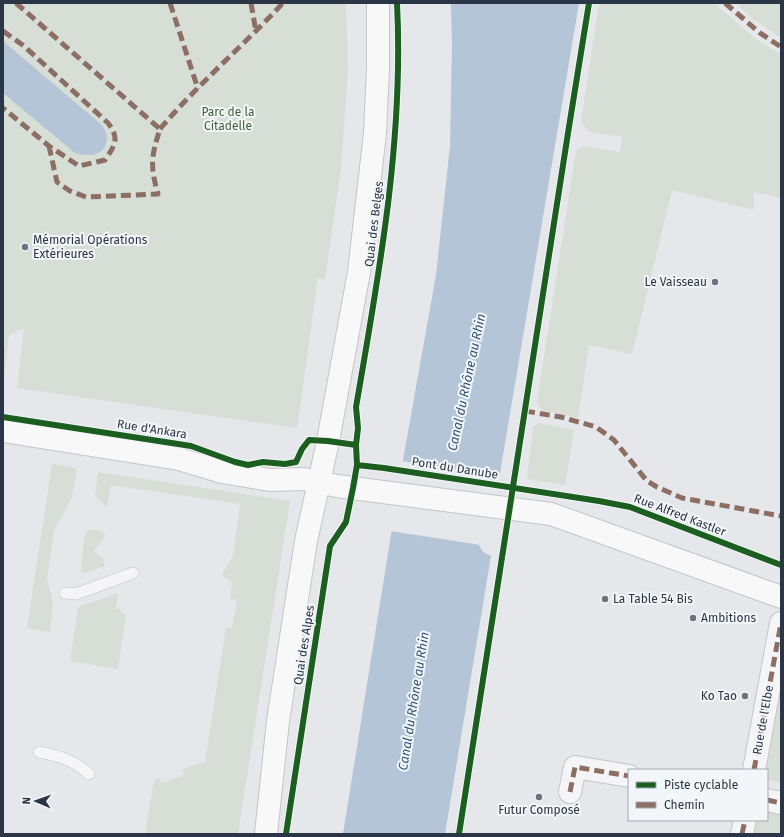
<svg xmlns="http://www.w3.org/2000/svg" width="784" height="837" viewBox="0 0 784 837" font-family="'Fira Sans',sans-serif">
<rect width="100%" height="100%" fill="#e5e7ea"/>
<!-- green -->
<path fill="#d6ded5" d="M3,3H346L348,70L341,168L325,279L318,278L297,428L17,388L24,328L9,335L3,387Z
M599,3H714L755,38L781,55V198L754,192V210L672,190L632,354L589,345L578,418L542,410L537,402L576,151L584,146L620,152L622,137L589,132L581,122Z
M736,3H781V38L752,18Z
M539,423L574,430L565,485L527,479L533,427Z
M52,464L77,468L72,497L54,531L47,579L53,604L50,632L27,628Z
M98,472L290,501L238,834H145L154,780L159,778L161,783L184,775L182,769L205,762L226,628H232L237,600L230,599L232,582L222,575L233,556L240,504L111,485L107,507L95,496Z
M88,530H100L106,535L94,551L103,559L105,566L86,573L81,571L84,538Z
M118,593L116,607L126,615L118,669L70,661L78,607Z
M781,676V782L767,780V770H764Z
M767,806L781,809V834H751L754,820H767Z"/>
<!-- water -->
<path fill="#b3c5d6" d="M451,3H579L500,473L492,477L479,545L483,552L491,556L445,834H343L403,460L436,275L450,146L452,46Z
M3,41L103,126C104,130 107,134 107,138C105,157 89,157 75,153L3,93Z"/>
<!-- pier -->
<path fill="#e5e7ea" d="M401,461L496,475L502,473L494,478L481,545L482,546L481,545L390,531Z"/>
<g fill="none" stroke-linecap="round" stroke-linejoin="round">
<defs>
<path id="lane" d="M65,593L76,594L133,573
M39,752C60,756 73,760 89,774"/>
<path id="street" d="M754,770L781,623
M570,792L575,767L629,776
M767,800L781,803
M742,834L745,820"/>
<path id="secondary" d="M3,431L179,459L222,472L270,480L304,479L337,486L551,514L781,597
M266,834L278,721L306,541L328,441L359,272L375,133L378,69V3"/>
</defs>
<!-- lane casing -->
<use href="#lane" stroke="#c3c5c8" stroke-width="12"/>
<!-- street casing -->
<use href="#street" stroke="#c3c5c8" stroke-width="24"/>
<!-- secondary casing -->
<use href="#secondary" stroke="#c3c5c8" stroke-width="24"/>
<!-- lane -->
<use href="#lane" stroke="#f5f5f7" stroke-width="11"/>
<!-- street -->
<use href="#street" stroke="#f5f5f7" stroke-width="22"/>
<!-- secondary -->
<use href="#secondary" stroke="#f8f8f8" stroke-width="22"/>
<!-- quiet -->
<path stroke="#8d6e63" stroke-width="5" stroke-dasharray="10 5" stroke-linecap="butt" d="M16,3L160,129C151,157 150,166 158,194L86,197L70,191L57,182L49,146
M170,3L198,89
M251,3L256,32
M725,3L760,33L781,47
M3,31L24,46L108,123C120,139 115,145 105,160L79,166L49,146L3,108
M160,129C198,84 243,46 283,3
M525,411L561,417L596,427L614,440L647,481L657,487L682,498L781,516
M754,770L781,623
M570,792L575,767L629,776
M767,800L781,803
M742,834L745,820"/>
<defs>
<path id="cycleway" d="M3,417L191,446L235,462L248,465L263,462L285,464L296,462L302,449L309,440L328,441L356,445
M357,465L384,468L599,501L630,507L781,565
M286,834L330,546L346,522L353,488L357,465L356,445L358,428L356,407C379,274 404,139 397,3
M459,834L568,133L589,3"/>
</defs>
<!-- cycleway casing -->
<use href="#cycleway" stroke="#f3f6f9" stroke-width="8"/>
<!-- cycleway -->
<use href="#cycleway" stroke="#1b5e20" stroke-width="6"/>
</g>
<!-- markers -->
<g fill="#6b737f" stroke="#f3f6f9" stroke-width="1.5">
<circle cx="25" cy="247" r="4"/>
<circle cx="715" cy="282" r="4"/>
<circle cx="605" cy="599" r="4"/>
<circle cx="693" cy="618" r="4"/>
<circle cx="745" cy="696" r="4"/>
<circle cx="539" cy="797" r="4"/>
</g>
<g text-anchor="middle" stroke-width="4" stroke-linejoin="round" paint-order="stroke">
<!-- park labels -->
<g font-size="12" fill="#406236" stroke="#f3f6f9">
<text x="228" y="116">Parc de la<tspan x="228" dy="14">Citadelle</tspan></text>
</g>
<!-- street labels -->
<g font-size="12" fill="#2a3546" stroke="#f3f6f9">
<text transform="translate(374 224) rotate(-83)" y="4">Quai des Belges</text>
<text transform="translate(152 429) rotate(9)" y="4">Rue d'Ankara</text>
<text transform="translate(455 468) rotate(9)" y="4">Pont du Danube</text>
<text transform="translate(680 515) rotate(21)" y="4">Rue Alfred Kastler</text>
<text transform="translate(304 645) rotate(-81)" y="4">Quai des Alpes</text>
<text transform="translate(763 720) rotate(-80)" y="4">Rue de l'Elbe</text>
</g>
<!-- poi labels -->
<g font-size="12" fill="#2a3546" stroke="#f3f6f9" text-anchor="start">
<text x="33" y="244">Mémorial Opérations<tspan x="33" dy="14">Extérieures</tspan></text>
<text x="707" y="286" text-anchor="end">Le Vaisseau</text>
<text x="613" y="603">La Table 54 Bis</text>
<text x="701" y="622">Ambitions</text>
<text x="737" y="700" text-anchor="end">Ko Tao</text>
<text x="539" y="814" text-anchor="middle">Futur Composé</text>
</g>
<!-- water labels -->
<g font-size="13" font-style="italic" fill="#31557d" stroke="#f3f6f9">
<text transform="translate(466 382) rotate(-78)" y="5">Canal du Rhône au Rhin</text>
<text transform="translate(413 701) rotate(-81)" y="5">Canal du Rhône au Rhin</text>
</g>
</g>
<!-- border -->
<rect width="784" height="837" fill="none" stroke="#2a3546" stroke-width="8"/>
<!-- legend -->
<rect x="628" y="769" width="140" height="52" fill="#f3f6f9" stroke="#a3a9b1"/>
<rect x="636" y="782" width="20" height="6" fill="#1b5e20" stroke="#a3a9b1"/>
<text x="664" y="789" font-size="12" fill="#2a3546">Piste cyclable</text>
<rect x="636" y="802" width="20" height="6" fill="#8d6e63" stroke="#a3a9b1"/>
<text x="664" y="809" font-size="12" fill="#2a3546">Chemin</text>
<!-- north arrow -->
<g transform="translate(36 801) rotate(272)" stroke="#f3f6f9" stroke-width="3" paint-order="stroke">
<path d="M0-3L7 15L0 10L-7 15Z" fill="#2a3546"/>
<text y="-6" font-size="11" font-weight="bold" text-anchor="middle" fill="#2a3546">N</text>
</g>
</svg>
